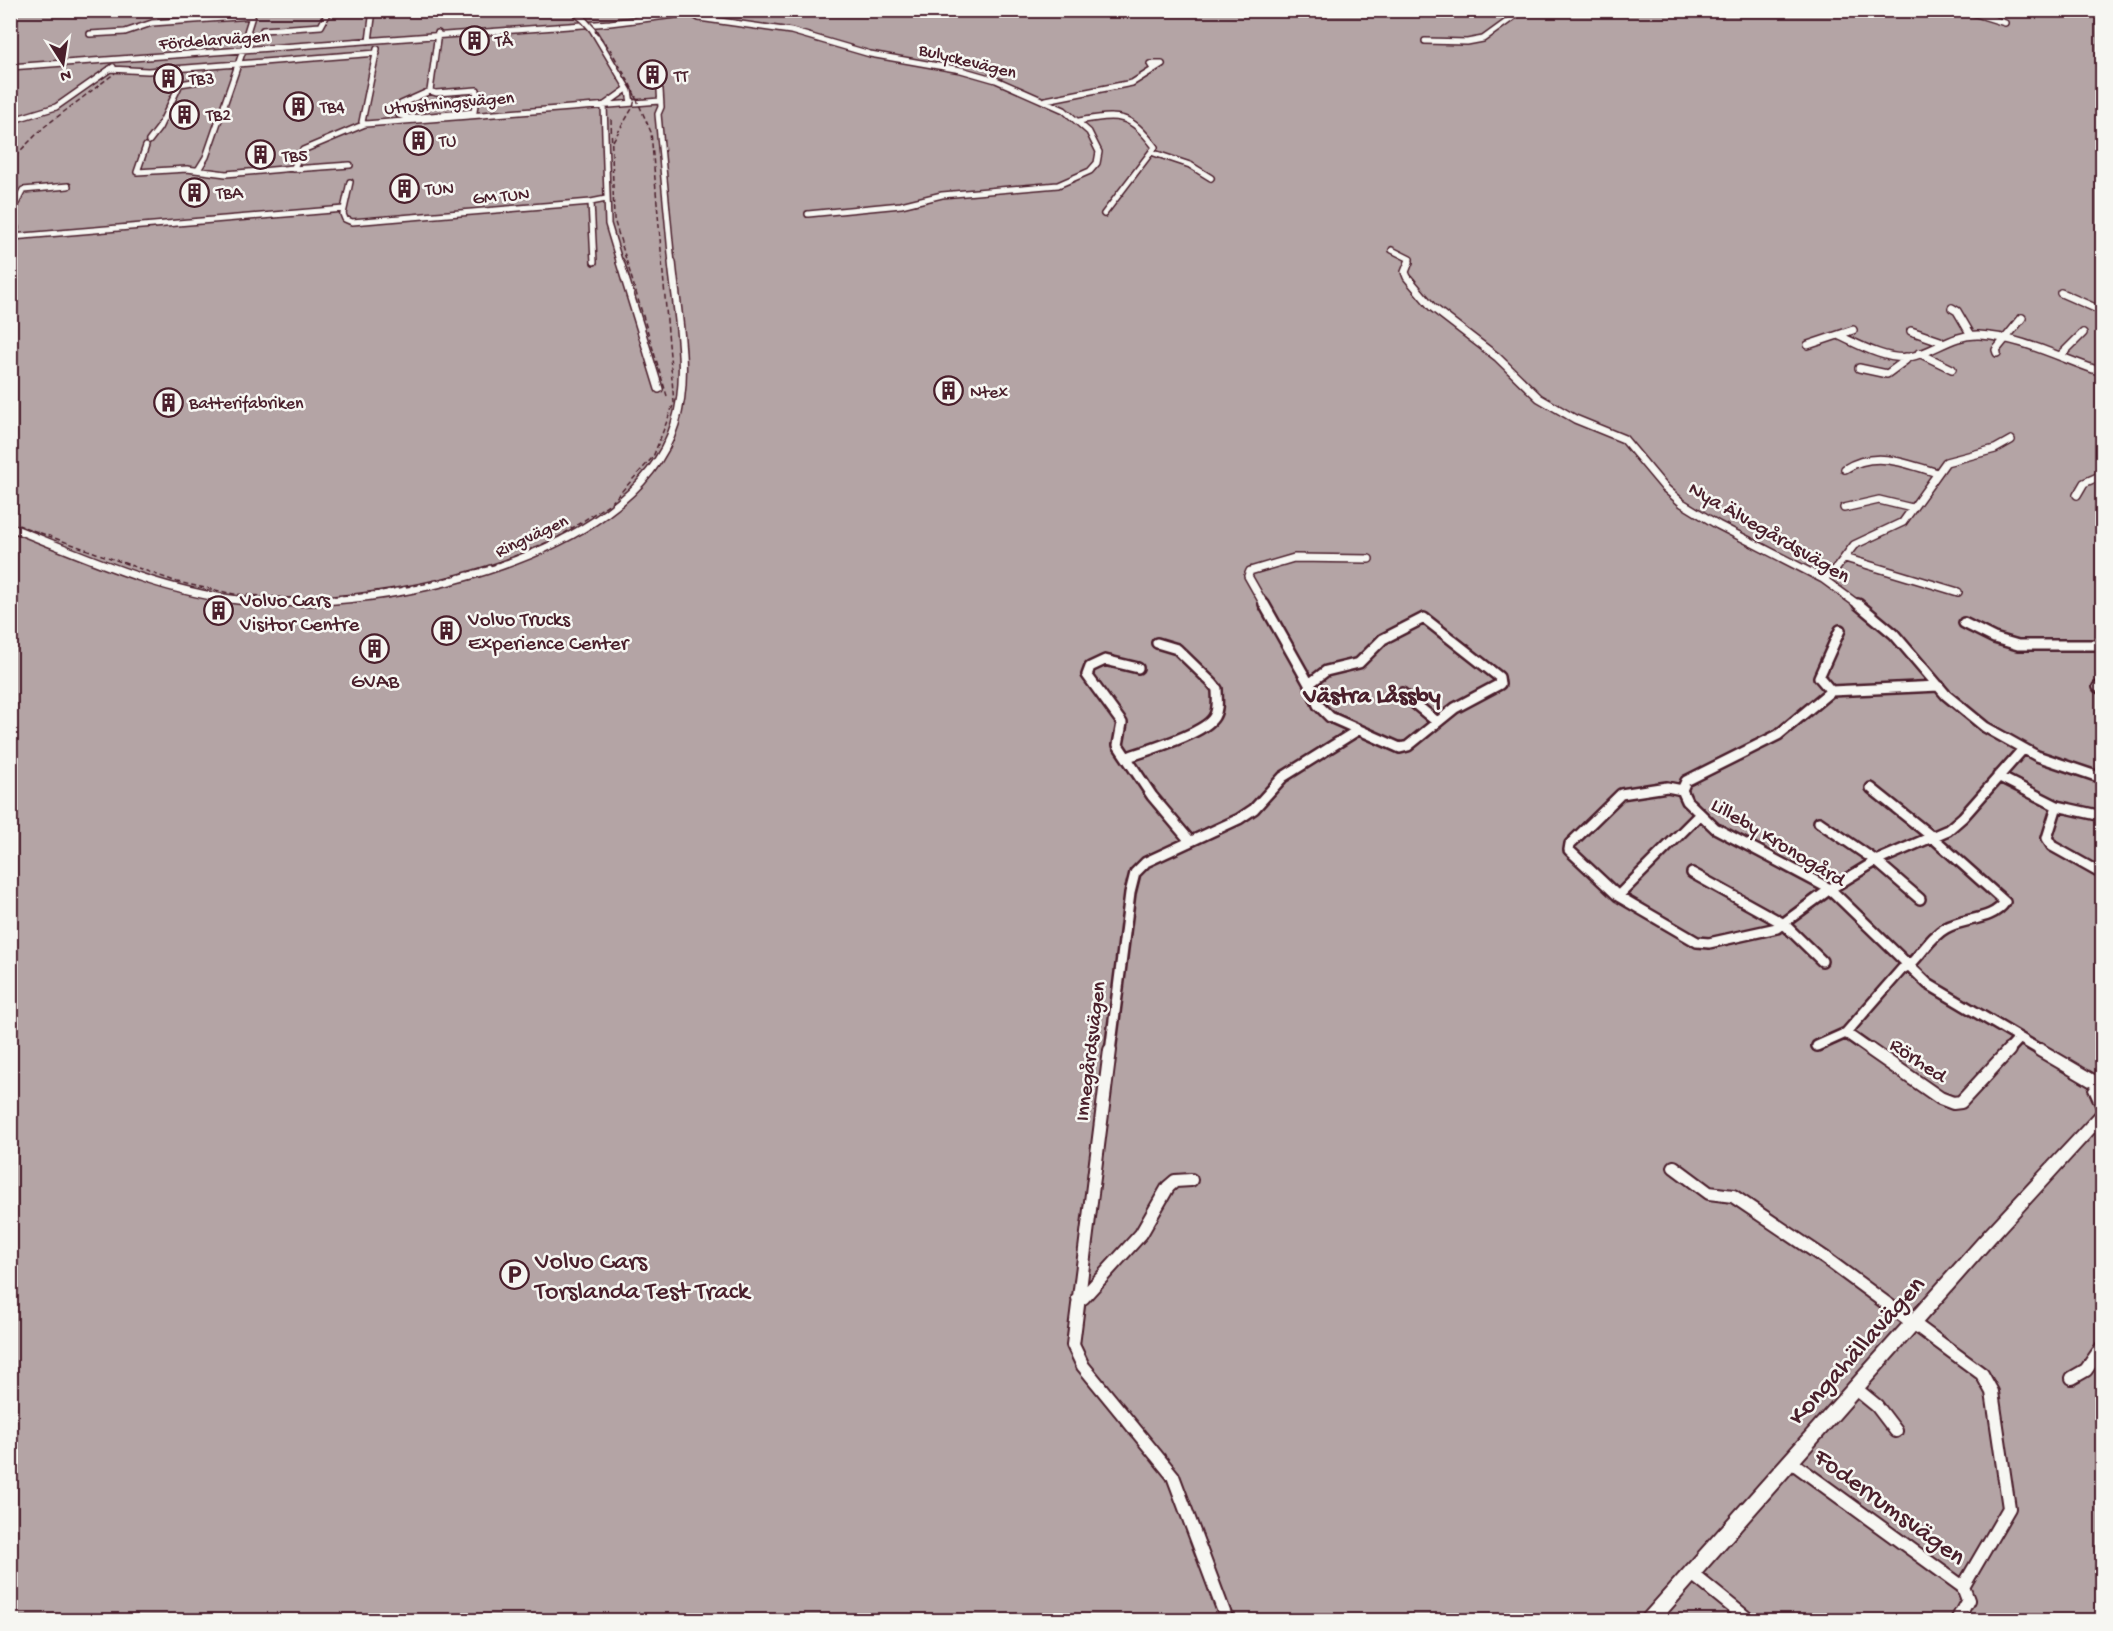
<svg xmlns="http://www.w3.org/2000/svg" width="2113" height="1631" viewBox="0 0 2113 1631" font-family="'Gochi Hand',sans-serif">
<rect width="100%" height="100%" fill="#efedea"/>
<filter id="ink" filterUnits="userSpaceOnUse"><feTurbulence type="fractalNoise" baseFrequency=".0167" numOctaves="2"/><feDisplacementMap in="SourceGraphic" scale="12" xChannelSelector="R" yChannelSelector="G"/><feConvolveMatrix kernelMatrix="1 2 1 2 8 2 1 2 1" color-interpolation-filters="sRGB"/></filter>
<g filter="url(#ink)">
<!-- water -->
<path fill="#b4a4a5" stroke="#8a6f74" stroke-width="1.5" d="M11,11H2102V1620H11Z"/>
<g fill="none" stroke-linecap="round" stroke-linejoin="round">
<defs>
<path id="street-far3" d="M572,10L584,20
M1685,10H1695
M1757,10H1774
M1963,10L2005,23
M691,13L699,18L791,31L870,54L961,70L996,80L1064,110L1089,132L1099,152L1097,163L1090,171L1058,185L942,195L901,205L808,214
M592,29L629,91L631,103
M263,30L321,26L328,13L333,10
M90,34L125,32L152,23L252,16L247,32L249,33L206,157L198,170
M369,41L373,10
M1425,41L1467,42L1483,39L1523,10
M10,67L610,23L716,10
M110,69L148,71L377,53
M477,90L474,112L409,118L399,115L401,104L430,91L436,93Z
M660,90L661,107L658,114L672,264
M430,91L438,33
M1046,100L1132,83L1162,64H1150L1153,69
M606,104L627,89
M604,105L608,224L620,264
M10,121L56,107L113,67
M1079,121C1120,114 1129,113 1155,147L1104,214
M365,124L362,122L377,49
M149,141L159,128L180,84L212,79
M146,146L137,172L187,169L226,174L294,168
M1154,153L1190,165L1211,178
M350,165L293,169L303,150L365,124L660,101
M350,182L343,214L345,219L352,222L591,202
M10,215L23,190L68,186
M10,229L16,228L12,237L344,209
M1392,250L1410,259L1408,264
M594,262L591,202L606,199"/>
<path id="street-far2" d="M620,262L659,389
M1409,262L1405,272L1407,277L1432,307L1497,357L1539,398L1575,419L1624,439L1665,488L1682,503L1718,525L1823,579L1860,606
M2061,293L2102,311
M1952,308L1957,311L1971,335
M1911,331L1940,341
M1840,336C1859,345 1888,361 1910,357C1935,352 1952,334 1979,335C2022,337 2062,359 2102,372
M1808,345L1853,330
M1919,353L1952,369
M1997,353L1996,350L2022,318
M2060,356L2083,333
M1859,368L1887,374L1906,360V357
M1845,469C1875,450 1906,463 1937,473
M2077,495L2084,483L2102,475
M1844,508L1879,500L1912,508
M10,527C84,556 159,591 238,600C364,614 632,565 675,424C691,374 677,314 672,262
M1845,558L1958,592
M1823,579L1835,570L1854,545L1903,522L1946,462L1995,449L2011,440
M1265,606L1248,576L1250,571L1294,558L1369,559"/>
<path id="street-far1" d="M1264,604L1309,684
M1858,604L1894,634L1946,695L1985,727L2037,756L2102,778
M1424,618L1499,677L1500,684L1455,708L1408,746L1400,748L1330,717L1318,705L1309,684L1326,671L1359,663L1383,639Z
M1964,623L1994,638L2018,645H2102
M1138,668L1105,660L1090,667L1087,675L1122,723L1118,745L1152,796L1190,841
M1939,686L1831,691L1778,735L1686,781L1682,790L1687,801L1715,828L1830,889L1928,984L2043,1052
M2098,687L2102,689
M1831,691L1819,677L1840,630
M1402,693L1437,722
M1128,757C1147,750 1204,734 1214,717C1219,709 1217,698 1217,689L1212,683L1177,649L1157,643
M1998,776L2057,806L2047,838L2052,846L2102,874
M1682,790L1667,787L1621,794L1570,844L1569,850L1618,896L1697,942L1709,943L1777,928L1830,889L1876,861L1948,830L1963,817L2023,749
M2057,806L2102,816
M1819,822L1876,861L1920,899
M1692,873L1784,924L1822,961
M1618,896L1699,815
M1846,1033L1873,1052
M1817,1046L1846,1033L1902,969C1919,962 1927,938 1946,928C1966,917 1992,921 2005,902L1931,836L1871,788
M1110,1052L1130,893L1135,873L1146,862L1239,819L1254,809L1283,777L1358,730
M2007,1052L2019,1039"/>
<path id="street" d="M1110,1050L1073,1345L1083,1366L1173,1476L1227,1620
M1871,1050L1940,1098L1953,1103L1961,1102L2009,1050
M2040,1050L2098,1084
M1674,1167L1709,1193L1733,1196L1825,1258L1982,1374L1992,1392L2009,1508L1963,1587
M1078,1298H1083L1141,1234L1168,1187L1175,1181L1191,1180
M2072,1378L2086,1370L2102,1347
M1855,1388L1877,1406L1896,1431
M1790,1461L1963,1587
M1691,1573L1749,1620
M1957,1620L1968,1600L1963,1587"/>
<path id="secondary" d="M2102,1075V1124L1994,1242L1661,1620H1641L1644,1614L1984,1232L2097,1111L2101,1109L2097,1108L2089,1090L2097,1077Z"/>
<path id="primary" d="M670,10H682L656,19L652,17Z
M687,10H694L695,13L688,15Z"/>
</defs>
<!-- street-far3 casing -->
<use href="#street-far3" stroke="#4a1f2b" stroke-width="8"/>
<!-- street-far2 casing -->
<use href="#street-far2" stroke="#4a1f2b" stroke-width="10"/>
<!-- street-far1 casing -->
<use href="#street-far1" stroke="#4a1f2b" stroke-width="14"/>
<!-- street casing -->
<use href="#street" stroke="#4a1f2b" stroke-width="16"/>
<!-- secondary casing -->
<use href="#secondary" stroke="#4a1f2b" stroke-width="4"/>
<!-- primary casing -->
<use href="#primary" stroke="#4a1f2b" stroke-width="4"/>
<!-- street-far3 -->
<use href="#street-far3" stroke="#f6f6f2" stroke-width="5"/>
<!-- street-far2 -->
<use href="#street-far2" stroke="#f6f6f2" stroke-width="7"/>
<!-- street-far1 -->
<use href="#street-far1" stroke="#f6f6f2" stroke-width="9"/>
<!-- street -->
<use href="#street" stroke="#f6f6f2" stroke-width="12"/>
<!-- secondary -->
<use href="#secondary" fill="#f6f6f2" fill-rule="evenodd"/>
<!-- primary -->
<use href="#primary" fill="#f6f6f2" fill-rule="evenodd"/>
<!-- rail -->
<path stroke="#4a1f2b" stroke-width="1.5" stroke-dasharray="5 3" stroke-linecap="butt" d="M611,119L614,219L667,396
M613,141L633,107L636,96
M10,161L44,127L115,73
M10,522L177,582L234,594L289,598L354,595L424,584L493,565L557,538L612,502L653,457L674,403L651,132L630,84L610,49L578,10"/>
<defs>
<path id="street-bridge" d="M584,20L592,29"/>
</defs>
<!-- street-bridge casing -->
<use href="#street-bridge" stroke="#4a1f2b" stroke-width="8" stroke-linecap="butt"/>
<!-- street-bridge -->
<use href="#street-bridge" stroke="#f6f6f2" stroke-width="5"/>
</g>
</g>
<!-- icons -->
<defs>
<symbol id="building-ring" viewBox="-11 -11 22 22"><circle r="9.5" fill="#f6f6f2" stroke="#4a1f2b" stroke-width="1.5"/><path d="M-4-6H4V6H1V3H-1V6H-4ZM-2.5-4.3h1.7v1.8h-1.7ZM.8-4.3h1.7v1.8H.8ZM-2.5-1h1.7V.8h-1.7ZM.8-1h1.7V.8H.8Z" fill="#4a1f2b"/></symbol>
<symbol id="parking-ring" viewBox="-11 -11 22 22"><circle r="9.5" fill="#f6f6f2" stroke="#4a1f2b" stroke-width="1.5"/><path d="M-3.5-5.5H1a3.5 3.5 0 0 1 0 7H-1V5.5H-3.5ZM-1-3.4V-.6H.8a1.4 1.4 0 0 0 0-2.8Z" fill="#4a1f2b"/></symbol>
</defs>
<g fill-rule="evenodd">
<use href="#building-ring" x="458" y="24" width="33" height="33"/>
<use href="#building-ring" x="636" y="58" width="33" height="33"/>
<use href="#building-ring" x="152" y="62" width="33" height="33"/>
<use href="#building-ring" x="282" y="90" width="33" height="33"/>
<use href="#building-ring" x="168" y="98" width="33" height="33"/>
<use href="#building-ring" x="402" y="124" width="33" height="33"/>
<use href="#building-ring" x="244" y="138" width="33" height="33"/>
<use href="#building-ring" x="388" y="172" width="33" height="33"/>
<use href="#building-ring" x="178" y="176" width="33" height="33"/>
<use href="#building-ring" x="932" y="374" width="33" height="33"/>
<use href="#building-ring" x="152" y="386" width="33" height="33"/>
<use href="#building-ring" x="202" y="594" width="33" height="33"/>
<use href="#building-ring" x="430" y="614" width="33" height="33"/>
<use href="#building-ring" x="358" y="632" width="33" height="33"/>
<use href="#parking-ring" x="498" y="1258" width="33" height="33"/>
</g>
<g text-anchor="middle" stroke-width="5" stroke-linejoin="round" paint-order="stroke">
<!-- far-street labels -->
<g font-size="18" fill="#4a1f2b" stroke="#f6f6f2">
<text transform="translate(214 39) rotate(-4)" y="6">Fördelarvägen</text>
<text transform="translate(968 60) rotate(14)" y="6">Bulyckevägen</text>
<text transform="translate(449 102) rotate(-5)" y="6">Utrustningsvägen</text>
<text transform="translate(501 195) rotate(-5)" y="6">GM TUN</text>
<text transform="translate(531 535) rotate(-25)" y="6">Ringvägen</text>
</g>
<!-- far-poi labels -->
<g font-size="18" fill="#4a1f2b" stroke="#f6f6f2" text-anchor="start">
<text x="495" y="46">TÅ</text>
<text x="674" y="81">TT</text>
<text x="189" y="84">TB3</text>
<text x="320" y="112">TB4</text>
<text x="206" y="120">TB2</text>
<text x="439" y="146">TU</text>
<text x="282" y="161">TB5</text>
<text x="425" y="194">TUN</text>
<text x="216" y="198">TBA</text>
<text x="970" y="397">Ntex</text>
<text x="189" y="408">Batterifabriken</text>
</g>
<!-- street labels -->
<g font-size="21" fill="#4a1f2b" stroke="#f6f6f2">
<text transform="translate(1770 531) rotate(30)" y="7">Nya Älvegårdsvägen</text>
<text transform="translate(1779 841) rotate(31)" y="7">Lilleby Kronogård</text>
<text transform="translate(1089 1051) rotate(-83)" y="7">Innegårdsvägen</text>
<text transform="translate(1919 1059) rotate(34)" y="7">Rörhed</text>
</g>
<!-- poi labels -->
<g font-size="21" fill="#4a1f2b" stroke="#f6f6f2" text-anchor="start">
<text x="240" y="606">Volvo Cars<tspan x="240" dy="24">Visitor Centre</tspan></text>
<text x="468" y="625">Volvo Trucks<tspan x="468" dy="24">Experience Center</tspan></text>
<text x="375" y="687" text-anchor="middle">GVAB</text>
</g>
<!-- quarter labels -->
<g font-size="24" font-weight="bold" fill="#4a1f2b" stroke="#f6f6f2">
<text x="1372" y="702">Västra Låssby</text>
</g>
<!-- near-poi labels -->
<g font-size="26" fill="#4a1f2b" stroke="#f6f6f2" text-anchor="start">
<text x="535" y="1268">Volvo Cars<tspan x="535" dy="30">Torslanda Test Track</tspan></text>
</g>
<!-- near-street labels -->
<g font-size="26" fill="#4a1f2b" stroke="#f6f6f2">
<text transform="translate(1855 1349) rotate(-48)" y="9">Kongahällavägen</text>
<text transform="translate(1891 1505) rotate(36)" y="9">Foderrumsvägen</text>
</g>
</g>
<!-- margin -->
<rect width="2113" height="1631" fill="none" stroke="#f6f6f2" stroke-width="36"/>
<rect x="18" y="18" width="2077" height="1595" fill="none" stroke="#4a1f2b" stroke-width="2" filter="url(#ink)"/>
<!-- north arrow -->
<g transform="translate(63 63) rotate(168)" stroke="#f6f6f2" stroke-width="4.5" paint-order="stroke">
<path d="M0-4.5L10 22L0 15L-10 22Z" fill="#4a1f2b"/>
<text y="-9" font-size="16" font-weight="bold" text-anchor="middle" fill="#4a1f2b">N</text>
</g>
</svg>
